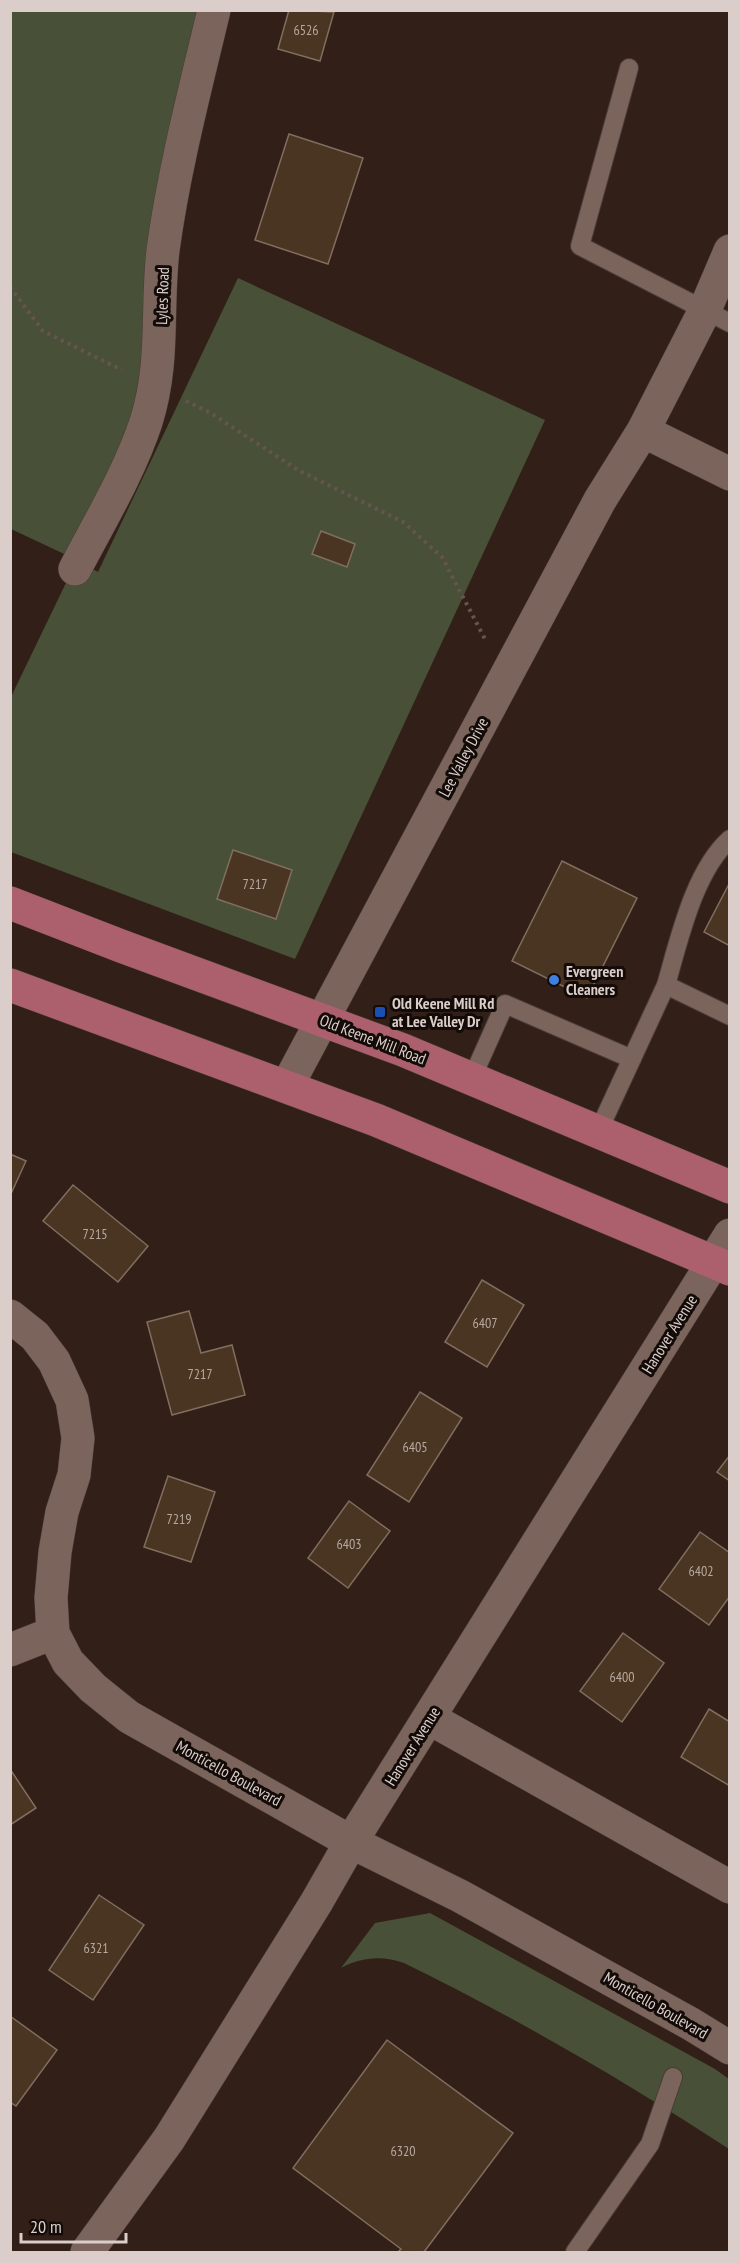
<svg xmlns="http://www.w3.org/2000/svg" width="740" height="2263" viewBox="0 0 740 2263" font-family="'PT Sans Narrow',sans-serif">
<rect width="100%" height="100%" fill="#311f18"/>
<!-- forest -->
<path fill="#485137" d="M11,11H208L156,237L168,369L77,560L98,572L238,278L545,420L295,959L11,852L10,699L77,560L11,529Z
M430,1913L715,2069L729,2079V2149C625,2081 516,2018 404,1963C383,1955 360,1957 341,1968L375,1923Z"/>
<!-- building -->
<path fill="#4a3422" stroke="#806e5f" stroke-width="1.5" d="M289,10L334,12L320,61L278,49Z
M289,134L363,158L328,264L255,240Z
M321,531L355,544L347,567L312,554Z
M233,850L292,870L276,919L217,899Z
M562,861L637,898L587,998L512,961Z
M730,882V946L704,932Z
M10,1154L26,1161L10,1196Z
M73,1185L148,1246L118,1282L43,1221Z
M482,1280L524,1305L487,1367L445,1342Z
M189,1311L201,1353L232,1345L245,1395L172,1415L147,1322Z
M420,1392L462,1418L409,1502L367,1475Z
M730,1455V1481L717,1472Z
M168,1476L215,1492L191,1562L144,1547Z
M349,1501L390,1531L348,1588L308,1558Z
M700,1532L730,1553V1596L709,1625L659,1589Z
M623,1633L664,1663L622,1722L580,1691Z
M709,1709L730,1722V1786L681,1757Z
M10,1769L36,1808L10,1825Z
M99,1895L144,1925L93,2000L49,1970Z
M10,2016L57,2050L16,2106L10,2102Z
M387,2040L513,2133L424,2252H398L401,2249L293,2168Z"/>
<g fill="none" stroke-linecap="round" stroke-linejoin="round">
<defs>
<path id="lane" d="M629,68L580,246L730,323
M666,985C679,940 694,871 730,839
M472,1078L505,1004L632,1059
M598,1132L666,985L730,1016
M575,2252L650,2144L673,2077"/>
<path id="street" d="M643,431L704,312L730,251
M75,569C100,521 129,473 146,422C165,362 156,310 163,250C174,169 195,90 214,10
M287,1086L600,500L643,431L730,474
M10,1316L35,1336L54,1361L72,1400L78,1438L74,1475L62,1512L55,1552L51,1598L53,1633L68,1662L93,1688L129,1717L351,1842L460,1896L691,2024L730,2048
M10,1650L53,1633
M429,1718L730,1887"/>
<path id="secondary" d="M87,2252L169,2139L316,1903L351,1842L730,1235"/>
<path id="primary" d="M10,903L121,946L403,1050L730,1187
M10,985L376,1120L730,1269"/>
</defs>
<!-- lane casing -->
<use href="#lane" stroke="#4b3b37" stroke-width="20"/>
<!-- street casing -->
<use href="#street" stroke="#4b3b37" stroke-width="34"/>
<!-- secondary casing -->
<use href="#secondary" stroke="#4b3b37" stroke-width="34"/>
<!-- primary casing -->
<use href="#primary" stroke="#4b3b37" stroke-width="34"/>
<!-- path -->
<path stroke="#66554f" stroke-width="4" stroke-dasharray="3 4.5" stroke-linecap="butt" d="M10,287L43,331L122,370
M186,401L209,412L298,470L403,522L442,557L485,639"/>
<!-- lane -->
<use href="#lane" stroke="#7a645c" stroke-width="18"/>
<!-- street -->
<use href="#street" stroke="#7a645c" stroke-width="33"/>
<!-- secondary -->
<use href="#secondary" stroke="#7a645c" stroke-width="33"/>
<!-- primary -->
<use href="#primary" stroke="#ac606e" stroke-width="33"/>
</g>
<!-- markers -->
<circle fill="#3f7fe0" stroke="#130b08" stroke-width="2" cx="554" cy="980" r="6"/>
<rect fill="#1a4fb4" stroke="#130b08" stroke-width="2" x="374" y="1006" width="12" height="12" rx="3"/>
<g text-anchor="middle" stroke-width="6" stroke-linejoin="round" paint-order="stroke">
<!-- number labels -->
<g font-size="14" fill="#b7a8a0">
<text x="306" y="35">6526</text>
<text x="255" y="889">7217</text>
<text x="95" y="1239">7215</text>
<text x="485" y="1328">6407</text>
<text x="200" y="1379">7217</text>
<text x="415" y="1452">6405</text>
<text x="179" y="1524">7219</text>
<text x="349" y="1549">6403</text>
<text x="701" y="1576">6402</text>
<text x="622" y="1682">6400</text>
<text x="96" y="1953">6321</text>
<text x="403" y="2156">6320</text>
</g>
<!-- street labels -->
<g font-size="16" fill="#dbceca" stroke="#130b08">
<text transform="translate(162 296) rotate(-88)" y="6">Lyles Road</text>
<text transform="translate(463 757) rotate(-62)" y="6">Lee Valley Drive</text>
<text transform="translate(373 1039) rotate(21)" y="6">Old Keene Mill Road</text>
<text transform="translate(669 1334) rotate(-58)" y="6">Hanover Avenue</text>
<text transform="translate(412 1746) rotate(-58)" y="6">Hanover Avenue</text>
<text transform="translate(229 1773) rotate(29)" y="6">Monticello Boulevard</text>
<text transform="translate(656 2005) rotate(30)" y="6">Monticello Boulevard</text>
</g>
<!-- poi labels -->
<g font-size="16" font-weight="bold" fill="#dbceca" stroke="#130b08" text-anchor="start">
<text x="566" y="977">Evergreen<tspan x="566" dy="18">Cleaners</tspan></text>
<text x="392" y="1009">Old Keene Mill Rd<tspan x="392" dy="18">at Lee Valley Dr</tspan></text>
</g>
</g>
<!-- border -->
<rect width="740" height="2263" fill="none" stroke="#dbceca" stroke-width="24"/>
<!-- scale -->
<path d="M21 2233v9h105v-9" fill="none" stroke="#dbceca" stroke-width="3"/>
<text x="30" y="2233" font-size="18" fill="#dbceca" stroke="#130b08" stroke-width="4.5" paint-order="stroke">20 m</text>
</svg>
